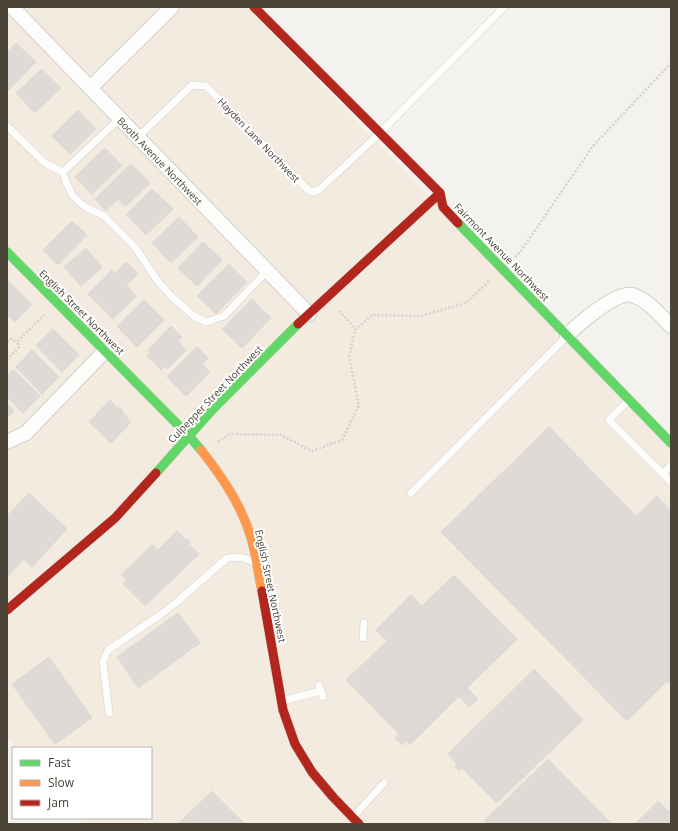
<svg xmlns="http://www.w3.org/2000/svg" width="678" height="831" viewBox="0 0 678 831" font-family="'Open Sans',sans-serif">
<rect width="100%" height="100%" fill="#f4f2ee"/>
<!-- commercial -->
<path fill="#f3ebdf" d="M7,7H247L671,447V824H83L78,818H151V748H16L7,738Z"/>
<!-- building -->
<path fill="#dedbd6" stroke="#dcd9d4" d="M16,43L36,62L7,92V52Z
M42,69L61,88L35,113L16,93Z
M78,110L96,129L70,154L52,136Z
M105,148L122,165L92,194L75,177Z
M131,164L150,183L125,207L118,199L106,211L95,199Z
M152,189L173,209L146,235L126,215Z
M179,217L198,237L171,263L152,243Z
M72,221L87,235L58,265L43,250Z
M203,242L222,260L197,286L178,268Z
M86,248L102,267L81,286L64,267Z
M126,262L138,274L126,285L136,296L113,319L88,294L112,270L115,274Z
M229,264L247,282L216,314L197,296Z
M7,280L32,305L15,322L7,314Z
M252,299L271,318L242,348L222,329Z
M144,300L164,320L137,347L117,326Z
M171,326L182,337L178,341L186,350L167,369L165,366L161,370L147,356L150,352L148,350Z
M53,329L79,355L62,372L36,345Z
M197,347L208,358L202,364L210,372L186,396L167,377Z
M32,350L59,377L42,394L16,367Z
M13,369L40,396L23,413L7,397V376Z
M110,400L118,408L119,407L123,411L122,412L131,422L111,443L89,422Z
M7,404L14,411L7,418Z
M549,427L636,516L657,496L671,511V685L667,681L627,721L441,532Z
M29,493L67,529L32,567L24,559L7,577V516Z
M177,531L186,540L187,539L191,542L189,544L199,554L145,606L123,584L127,580L121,575L152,545L158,550Z
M454,575L517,639L467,688L478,699L469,707L459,696L410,745L407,741L402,745L395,738L399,734L346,680L387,641L376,630L411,595L422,606Z
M178,613L200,643L138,688L117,657Z
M49,657L92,718L55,744L12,684Z
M534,669L583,720L497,803L462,768L459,771L455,767L457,764L448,754Z
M548,759L612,824H487L484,821Z
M212,791L245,824H178Z
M658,801L671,814V824H635Z"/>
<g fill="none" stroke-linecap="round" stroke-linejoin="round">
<defs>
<path id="lane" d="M119,119L63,172L66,182L73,196L85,207L104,216L135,247L157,280L171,296L194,316L206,322L224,316L267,271
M7,126L45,163L63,172
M137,138L192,85L206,86L309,191L314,192L320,189L380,133L504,7
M629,400L609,420L671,482
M663,474L671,465
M411,493L566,337
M363,638L364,623
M319,685L323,697
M282,701L321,691
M109,713L103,662L108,650L160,615L178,601L227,558L241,557L254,562
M354,816L384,783"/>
<path id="street" d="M12,7L309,314
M90,88L172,7
M567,335C579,324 616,291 632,295C648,300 660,315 671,326
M7,442L26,433L105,351"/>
<path id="fast" d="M458,223L671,443
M7,252L189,436L201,450
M156,473L213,409L298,324"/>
<path id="slow" d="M201,450C224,479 246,512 254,549C257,563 259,577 262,591"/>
<path id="jam" d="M254,7L440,193L443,207L458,223
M298,324L440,193
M262,591L283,710L295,744L312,772L333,797L359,824
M7,610L115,518L156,473"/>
</defs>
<!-- lane casing -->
<use href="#lane" stroke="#d2d0cb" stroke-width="8"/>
<!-- street casing -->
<use href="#street" stroke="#d2d0cb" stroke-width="16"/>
<!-- fast casing -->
<use href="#fast" stroke="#d3cfc5" stroke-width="10"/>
<!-- slow casing -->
<use href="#slow" stroke="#d3cfc5" stroke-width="10"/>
<!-- jam casing -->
<use href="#jam" stroke="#d3cfc5" stroke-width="10"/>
<!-- path -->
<path stroke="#d3d2cc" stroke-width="2.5" stroke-dasharray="2 2" stroke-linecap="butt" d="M515,257L520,252L593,146L671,63
M339,311L356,329
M7,342L11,339L17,342
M7,360L19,347L17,342L44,315
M218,442L230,434L281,435L312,451L342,440L359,405L349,357L355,330L372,315L421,316L466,303L490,280"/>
<!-- lane -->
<use href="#lane" stroke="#fdfdfc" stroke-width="7"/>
<!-- street -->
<use href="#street" stroke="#fdfdfc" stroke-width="14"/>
<!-- fast -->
<use href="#fast" stroke="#63d668" stroke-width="9"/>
<!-- slow -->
<use href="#slow" stroke="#ff974d" stroke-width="9"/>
<!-- jam -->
<use href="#jam" stroke="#b3261e" stroke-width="9"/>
</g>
<g text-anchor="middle" stroke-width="4" stroke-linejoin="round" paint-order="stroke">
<!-- street labels -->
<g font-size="10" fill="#4b4439" stroke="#fff">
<text transform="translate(259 140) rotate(46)" y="4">Hayden Lane Northwest</text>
<text transform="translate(160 161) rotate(46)" y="4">Booth Avenue Northwest</text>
<text transform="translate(502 252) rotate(46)" y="4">Fairmont Avenue Northwest</text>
<text transform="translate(82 312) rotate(45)" y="4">English Street Northwest</text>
<text transform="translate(215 394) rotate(-46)" y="4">Culpepper Street Northwest</text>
<text transform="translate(271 586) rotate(78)" y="4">English Street Northwest</text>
</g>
</g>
<!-- border -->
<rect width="678" height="831" fill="none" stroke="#4b4439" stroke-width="16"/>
<!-- legend -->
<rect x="12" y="747" width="140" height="72" fill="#ffffff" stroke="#b7b4b0"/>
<rect x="20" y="760" width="20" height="6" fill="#63d668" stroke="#b7b4b0"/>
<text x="48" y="767" font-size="12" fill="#4b4439">Fast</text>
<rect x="20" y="780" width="20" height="6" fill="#ff974d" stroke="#b7b4b0"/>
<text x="48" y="787" font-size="12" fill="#4b4439">Slow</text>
<rect x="20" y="800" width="20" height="6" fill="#b3261e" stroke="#b7b4b0"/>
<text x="48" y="807" font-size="12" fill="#4b4439">Jam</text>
</svg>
